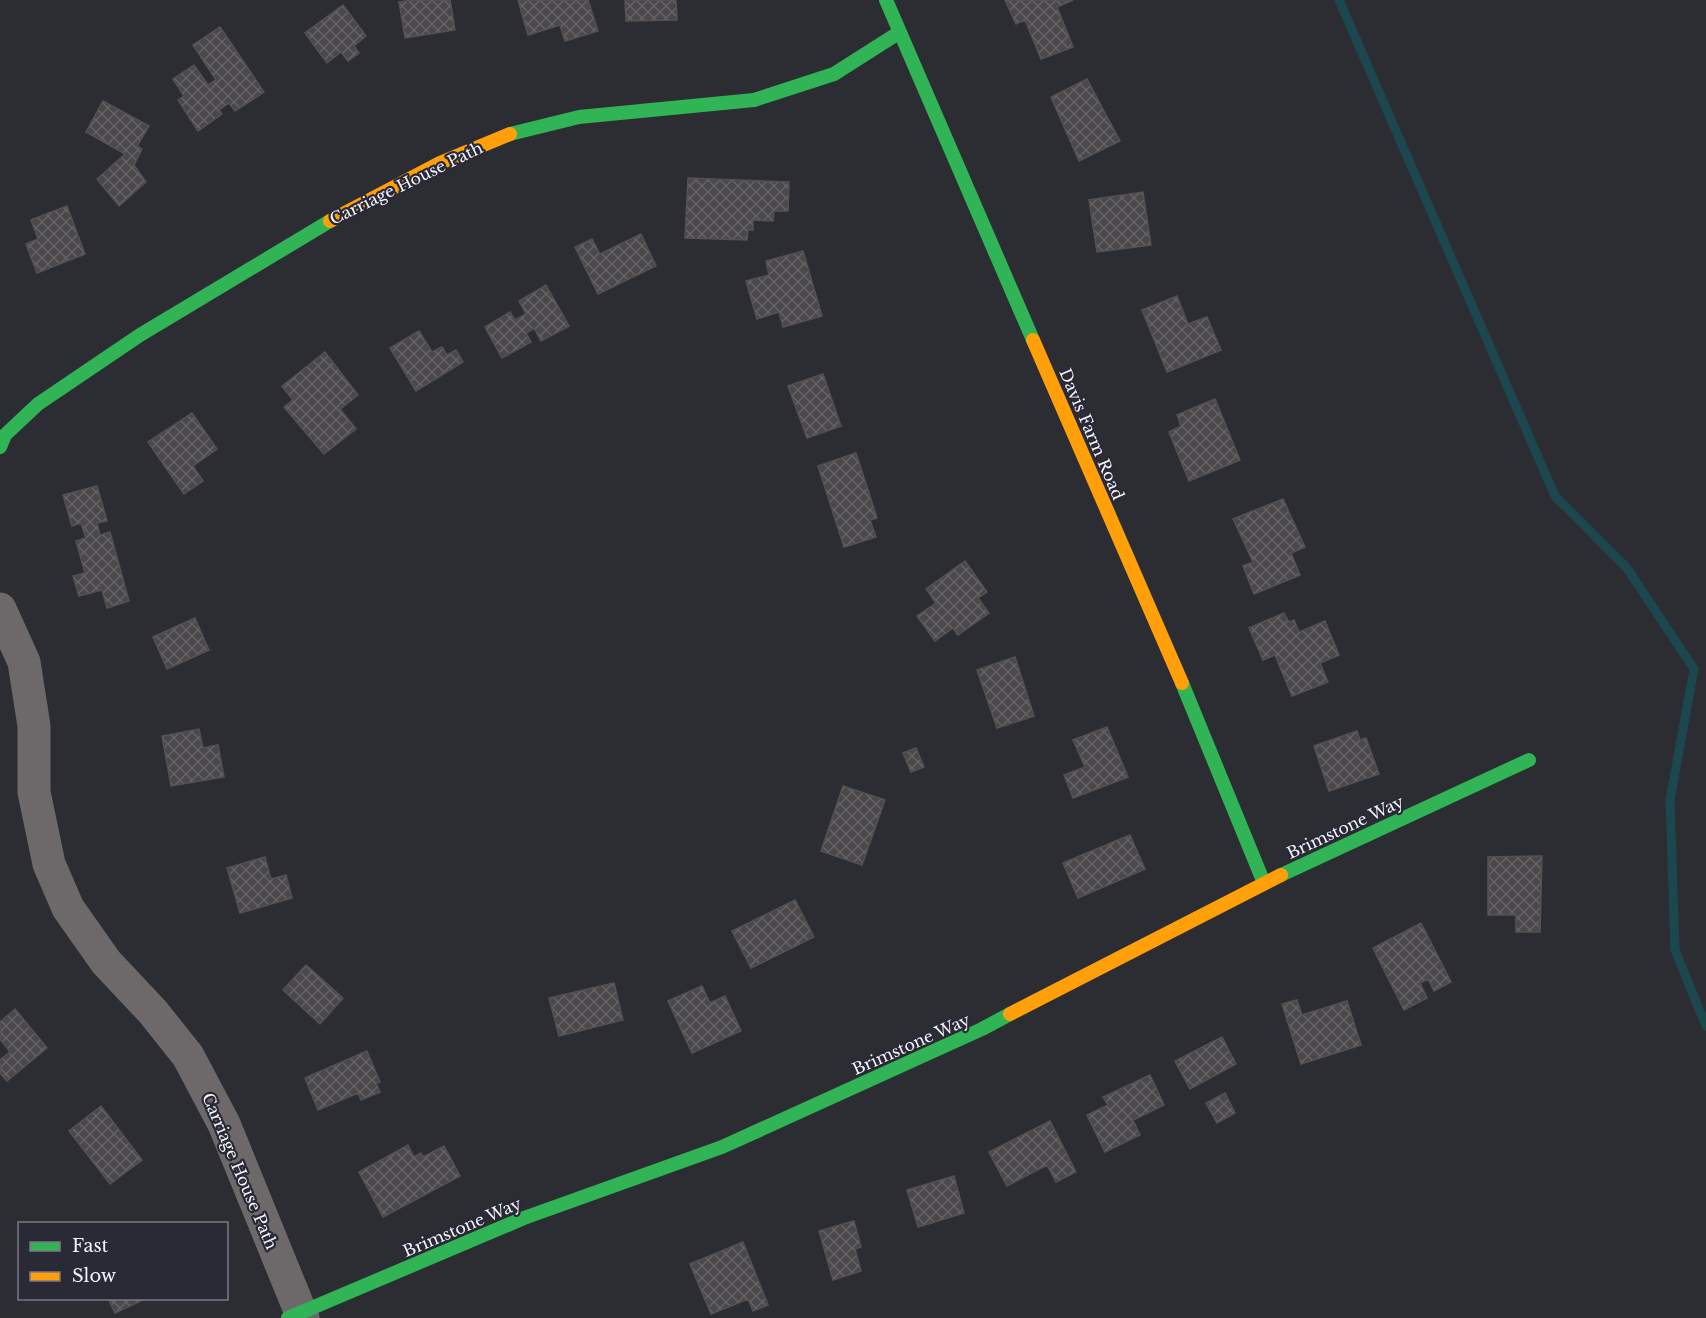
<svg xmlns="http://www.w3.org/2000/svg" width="1706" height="1318" viewBox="0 0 1706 1318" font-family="'Libre Baskerville',serif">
<defs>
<pattern id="building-cross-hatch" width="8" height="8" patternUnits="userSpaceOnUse" patternTransform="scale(1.5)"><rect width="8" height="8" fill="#4a484a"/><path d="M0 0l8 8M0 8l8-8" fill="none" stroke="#656365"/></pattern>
</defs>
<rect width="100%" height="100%" fill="#2c2d33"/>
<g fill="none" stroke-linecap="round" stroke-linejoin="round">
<!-- stream -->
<path stroke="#1d474f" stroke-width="9" d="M1339,0L1555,496L1627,568L1694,669L1670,800L1675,950L1706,1026"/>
</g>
<!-- building -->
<path fill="url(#building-cross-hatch)" stroke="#535153" stroke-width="1.5" d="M414,0H450L455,30L405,38L399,2Z
M518,0H588L598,31L565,41L560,25L528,35Z
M625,0H676L677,20L626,21Z
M1005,0H1073L1057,7L1073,47L1041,59L1025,20L1016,24Z
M343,5L366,36L354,46L359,53L348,61L341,52L327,63L305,33Z
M220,27L264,92L235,111L229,103L219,110L222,114L198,131L178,100L184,96L173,79L194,65L208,85L216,80L193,45Z
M1087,79L1120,141L1079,161L1051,97Z
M103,101L149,126L137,146L142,149L134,165L146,182L119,206L97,179L125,154L86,132Z
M688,178L789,182L788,211H774L773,221L753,220V230H748L747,240L685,238Z
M1143,192L1151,245L1097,252L1089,200Z
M67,206L85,254L37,273L26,244L38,239L31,220Z
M641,234L656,266L598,294L575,247L592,239L600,254Z
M803,251L822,316L783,327L779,312L757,319L746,281L769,275L766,261Z
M546,285L569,326L541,341L534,328L526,333L531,342L502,358L485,327L510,312L515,320L526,314L519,301Z
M1177,296L1188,324L1207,317L1221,350L1167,372L1142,310Z
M419,331L432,352L442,347L447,355L456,350L463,362L416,391L390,348Z
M325,352L358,395L340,409L356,429L324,454L284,407L293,400L282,386Z
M823,374L841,426L807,438L788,386Z
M1215,399L1240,460L1189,481L1169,432L1181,426L1177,415Z
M192,413L217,449L193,466L203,481L184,494L148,442Z
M856,453L877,518L870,520L876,537L844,547L818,466Z
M97,486L107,521L97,523L100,535L110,532L129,601L107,608L102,590L79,596L73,576L85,573L76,541L86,538L81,523L72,526L63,495Z
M1283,499L1305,547L1291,553L1300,575L1254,594L1243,566L1253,562L1233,519Z
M965,561L987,592L978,598L989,613L958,635L953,628L935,641L917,616L936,603L926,589Z
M1284,613L1289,622L1294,620L1299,632L1325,621L1339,655L1320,663L1328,682L1292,696L1275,655L1263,660L1249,628Z
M195,618L209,650L167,669L153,637Z
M1015,657L1034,716L997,728L977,670Z
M1107,727L1128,777L1073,798L1064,775L1085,767L1073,740Z
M199,729L203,748L218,745L224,777L171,786L162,736Z
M1357,731L1360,740L1366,738L1379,774L1329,791L1314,746Z
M916,748L924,767L911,772L903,753Z
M843,786L885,800L862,865L821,851Z
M1130,835L1145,869L1078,898L1063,863Z
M1542,856L1540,932H1516V915H1488V857Z
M265,857L271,879L286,875L292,898L240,913L227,868Z
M795,900L814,937L751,968L732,931Z
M1421,923L1451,982L1434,991L1428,979L1420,983L1427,998L1404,1010L1373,948Z
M306,965L343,998L320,1024L283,990Z
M614,983L623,1020L559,1036L549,998Z
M702,986L710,1003L725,996L741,1031L692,1053L668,1001Z
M1297,1000L1302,1015L1347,1001L1361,1045L1301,1064L1282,1004Z
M15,1009L47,1048L7,1081L0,1073V1060L10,1052L0,1039V1022Z
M1222,1037L1236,1064L1190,1089L1175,1061Z
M367,1051L380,1082L376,1083L380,1092L361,1100L358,1093L318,1110L305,1078Z
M1150,1075L1164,1105L1133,1120L1140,1135L1105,1152L1087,1115L1108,1105L1103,1097Z
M1225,1093L1235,1113L1217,1123L1206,1103Z
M101,1106L142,1160L110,1184L69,1131Z
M1050,1121L1076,1172L1056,1182L1047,1165L1007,1186L989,1152Z
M408,1145L414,1157L421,1153L423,1157L444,1146L460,1176L383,1217L359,1172Z
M954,1176L964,1213L918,1227L907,1190Z
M854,1221L861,1247L855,1249L861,1271L833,1280L819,1231Z
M743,1242L768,1305L753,1311L748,1299L711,1314L690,1264Z
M108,1298H147L115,1313Z"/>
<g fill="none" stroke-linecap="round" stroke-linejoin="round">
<!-- street -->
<path stroke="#6d6869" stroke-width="33" d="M0,609L24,662L34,726V792L49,864L68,908L106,962L153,1012L188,1056L224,1124L303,1318"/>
<!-- fast -->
<path stroke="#30b455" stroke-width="14" d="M886,0L1033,340
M510,134L579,117L754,100L834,74L900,32
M0,447L5,435L38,404L140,335L330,221
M1182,683L1264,883
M1281,875L1529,760
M288,1318L524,1218L722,1147L982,1029L1010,1014"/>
<!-- slow -->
<path stroke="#ff9f0a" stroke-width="14" d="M330,221L440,163L510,134
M1033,340L1182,683
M1010,1014L1281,875"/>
</g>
<g text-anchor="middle" stroke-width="4.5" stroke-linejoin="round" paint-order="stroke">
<!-- street labels -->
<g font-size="16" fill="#f3f3fc" stroke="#292a36">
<text transform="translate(406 183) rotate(-26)" y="6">Carriage House Path</text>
<text transform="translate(1092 434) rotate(67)" y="6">Davis Farm Road</text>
<text transform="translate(1345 827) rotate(-25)" y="6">Brimstone Way</text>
<text transform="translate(911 1044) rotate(-24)" y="6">Brimstone Way</text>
<text transform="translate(240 1171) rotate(67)" y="6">Carriage House Path</text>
<text transform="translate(462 1227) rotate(-23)" y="6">Brimstone Way</text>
</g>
</g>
<!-- legend -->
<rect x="18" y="1222" width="210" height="78" fill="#292a36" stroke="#7a7a85" stroke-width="1.5"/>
<rect x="30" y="1242" width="30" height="9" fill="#30b455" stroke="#7a7a85" stroke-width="1.5"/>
<text x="72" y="1252" font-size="18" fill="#f3f3fc">Fast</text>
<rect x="30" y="1272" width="30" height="9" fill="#ff9f0a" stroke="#7a7a85" stroke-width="1.5"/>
<text x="72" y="1282" font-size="18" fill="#f3f3fc">Slow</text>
</svg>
